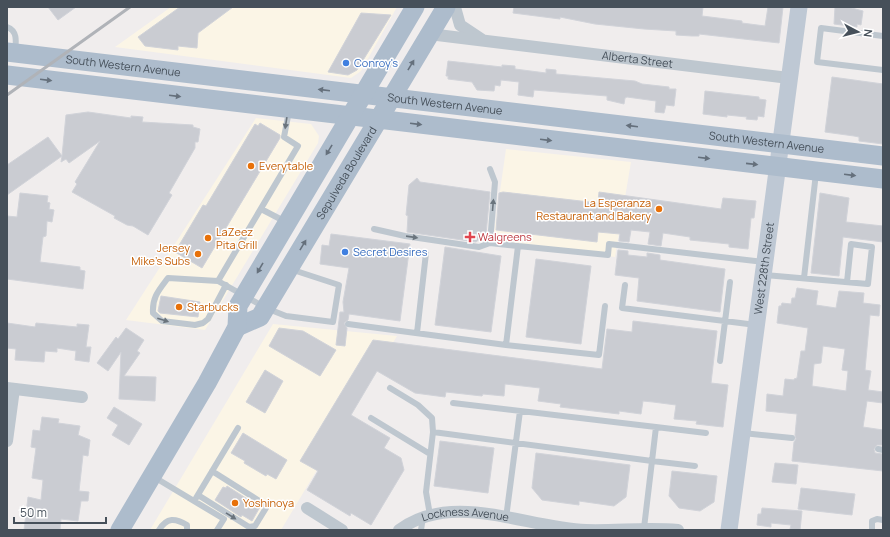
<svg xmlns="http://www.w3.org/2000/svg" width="890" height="537" viewBox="0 0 890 537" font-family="Manrope,sans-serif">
<rect width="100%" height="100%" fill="#f0eded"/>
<!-- commercial -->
<path fill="#fbf5e6" d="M171,7H397L361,71L351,78L115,47Z
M256,118L311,124L319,136L318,143L205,330L126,320Z
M506,149L631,162L615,257L493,240Z
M273,324L397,336L281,530H150Z"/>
<!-- building -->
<path fill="#caccd2" stroke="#d1d3d9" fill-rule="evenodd" d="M48,7H76L58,20Z
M180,7H233L198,33L197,48L178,46V50L145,46L138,37Z
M514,7H703L702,16L742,21V23L765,26L768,7H783L779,43L699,34V36H692L676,35V31L644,29L595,24L560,17V19L513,13Z
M835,7H848L863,11L861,25L857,24V27L834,24Z
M361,13L391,15L357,70L348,75L328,72Z
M448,61L502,67V65L515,66V69L546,73V69L556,70V74L635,81L642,84L669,87V89H676L674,106L666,105L664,113L655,112L656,101L627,97L625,98L624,104L607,100V96L534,90L533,97L518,95L519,82L501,80L500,86L495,85L494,91L477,90L472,82L448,79V76H446Z
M832,77L883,84V144L859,141V137L854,136L825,132Z
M705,91L759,97V99L766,100L764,115V117L758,116L757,120L746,119L747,117L727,115V117L703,114Z
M88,112L131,118V116L143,117L142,122L193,125V127L200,129L198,142H195V148L169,193L172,195L148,235L133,226L127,225L114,218L115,216L72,192L77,184L75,182L100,141L69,163L66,159L61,162L62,156L7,195V165L48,137L62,156L66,115Z
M260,123L280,135V138L202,268L175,252L203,205L206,206L255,124L258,126Z
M417,178L420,182L490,192L486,234L476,242L407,232L408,216L406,215L409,185Z
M503,192L598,203L599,192L721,209L723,198L756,201L754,218H751L748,249L729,247V244L690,240V237L663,233L661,246L648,244L650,232L631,230L629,242L619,241L620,234L598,232L597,242L496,230L499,193Z
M20,193L48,196L47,202L50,203L49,209L54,210L52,222L47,221L46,236L43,237L40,262L80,267V270L85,271L83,289L7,279V216L17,217Z
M820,193L849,198L846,222L883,226V242L843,237L839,276L811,273Z
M331,234L410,244L400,321L349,314L348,320L344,323L347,328L345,346L336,345L340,312H344L343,302L349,268L320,264L322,245L329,246Z
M445,247L501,256L491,332L435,325Z
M618,250L628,251V255L647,257V253L660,255V260L725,269L720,312L637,301L639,278L615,275Z
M536,259L591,266L581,344L526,337Z
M797,288L818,291L816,305L836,308L839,291L864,293L863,303L880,305L879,316L870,315L865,370L871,371L868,390L883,392V403L867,401L863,427L883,430V445H877L874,449L875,453L883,454V471L792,461L794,442L796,439L795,435L797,414L766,411L767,394L783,396L785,379L794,380V379L797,378L801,351H805L808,328L777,323L779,306H781L782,303L791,304L792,298H795ZM823,346L845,349L842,370L848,371L846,391L812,386L814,364L821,363Z
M161,296L200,302L198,317L160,313L158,311Z
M633,321L717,331L711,383L728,385L723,427L696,424L697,421L674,419L676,405L653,402L643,401L641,414L619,411V414L560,407L561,404L538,401L540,388L505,384L504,396L483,394L482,396L446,392L445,397L415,393L377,371L351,415L390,438L384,448L401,458L404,470L371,525L351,513L350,516L307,490L318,471L300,461L373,340L602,369L607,329L632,332Z
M7,323L35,327L36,323L77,327V324L89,325L86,347H91L89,362L75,360L76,351L57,348V352L45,351L44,362L15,360L16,349L7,348Z
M126,328L144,340L137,351L140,353L124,376L156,377L155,401L119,399L121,352L108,371L97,363L116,337L118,339Z
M279,328L303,331L336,350L320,376L269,346Z
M265,370L283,381L265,413L246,402Z
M114,407L142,424L129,445L112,435L118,425L107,418Z
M42,417L59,419L58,423L80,426L78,435L90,440L88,456L83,455L79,491L89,492L88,501H81L78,521L61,519L60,530H24L28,497L41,500L43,480L32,478L36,448L31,447L33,430L40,431Z
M243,433L287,460L276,479L267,474L266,476L244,463L245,461L231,453Z
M440,441L494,448L488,493L434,486Z
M536,453L630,465L626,497L614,506L579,501V505L542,500L532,488Z
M775,463L798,465L796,484L772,482Z
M672,471L717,476L714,502L700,511L679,508L669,496Z
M227,486L260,507L252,521L242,515L241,517L215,500L223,487L226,488Z
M801,488L855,494L852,515L798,509Z
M762,508L802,511L800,530L790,529L791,525L771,523V527L757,525L758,514H761Z"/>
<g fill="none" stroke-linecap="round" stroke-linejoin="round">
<!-- lane -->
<path stroke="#bec7cf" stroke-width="6" d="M7,27C18,31 16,42 15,52
M883,36L821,28L817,62L883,70
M289,111L284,137L298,146L218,281L266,308L286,316L333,322L339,285L290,269
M490,169L495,182L490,243
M261,209L286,222
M374,229L405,236L479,247L490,243L518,246
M765,275L868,284L872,247L851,244L847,282
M804,278L816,173
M218,281L168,278C159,290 152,297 153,313L162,321L195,325L203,323L208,319L226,285
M625,285L622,308L756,325
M605,306L599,355L506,345L518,246L608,255L609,244L764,262
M348,324L506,345
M417,333L426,253
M720,361L730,282
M390,388L418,405L432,418L433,432L426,492L430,515
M453,403L656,427L652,461L695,466
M371,418L430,454
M656,427L706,433
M433,432L652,461L644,528
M743,433L792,438
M878,449L883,450
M154,477L224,519L217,530
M198,495L249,527L255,526L266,508L264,504L212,471
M196,498L238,428
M506,518L520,411
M159,530C167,517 175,518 187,525V530
M421,530L423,517
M872,530V521L877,519L883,520"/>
<!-- street -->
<g stroke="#bec7cf" stroke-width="12">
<path d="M455,7L460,25L481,39"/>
<path id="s1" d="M429,34L789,78"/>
<path d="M7,388L82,397"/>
<path d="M7,441L14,389"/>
<path d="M307,508L342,530"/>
<path id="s2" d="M399,530C453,490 526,528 586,530C617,531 647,527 678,530"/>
</g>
<!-- secondary -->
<path stroke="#bec8d4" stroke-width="17" id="s3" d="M729,530L799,7"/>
<!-- primary -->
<g stroke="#adbccc" stroke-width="19">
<path id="s4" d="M7,52L883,156"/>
<path d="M7,75L883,179"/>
<path id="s5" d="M237,327L260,317L446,7"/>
<path d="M120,530L207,383L237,327L238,306L415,7"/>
</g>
<!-- rail -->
<path stroke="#b0b3b8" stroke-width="3" d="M7,95L130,7"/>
</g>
<!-- one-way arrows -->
<defs><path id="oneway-solid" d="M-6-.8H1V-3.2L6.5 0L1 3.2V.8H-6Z"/></defs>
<g fill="#65707c">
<use href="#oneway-solid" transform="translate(411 65) rotate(-59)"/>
<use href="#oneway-solid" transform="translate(46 80) rotate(7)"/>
<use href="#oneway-solid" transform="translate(324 90) rotate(-173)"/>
<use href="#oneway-solid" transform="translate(175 96) rotate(7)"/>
<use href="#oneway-solid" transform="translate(416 124) rotate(7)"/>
<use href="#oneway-solid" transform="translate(632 126) rotate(-173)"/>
<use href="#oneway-solid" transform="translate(546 140) rotate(7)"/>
<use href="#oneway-solid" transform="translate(329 150) rotate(121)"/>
<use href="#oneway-solid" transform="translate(704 158) rotate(7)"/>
<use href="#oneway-solid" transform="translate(752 164) rotate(6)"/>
<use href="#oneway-solid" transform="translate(850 175) rotate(7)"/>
<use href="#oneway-solid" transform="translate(303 245) rotate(-59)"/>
<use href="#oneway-solid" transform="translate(260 268) rotate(120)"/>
</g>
<g fill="#6a747d">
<use href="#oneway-solid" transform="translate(286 123) rotate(99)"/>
<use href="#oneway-solid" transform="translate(493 205) rotate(-85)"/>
<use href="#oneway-solid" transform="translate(412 237) rotate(8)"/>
<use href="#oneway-solid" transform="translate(163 320) rotate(18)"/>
<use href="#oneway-solid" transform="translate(231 516) rotate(32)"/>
</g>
<!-- markers -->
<g fill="#3f7fe0" stroke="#fff" stroke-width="1.5">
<circle cx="346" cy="63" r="4"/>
<circle cx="345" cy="252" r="4"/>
</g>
<g fill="#e8710a" stroke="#fff" stroke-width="1.5">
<circle cx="251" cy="166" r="4"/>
<circle cx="659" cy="209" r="4"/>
<circle cx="208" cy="238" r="4"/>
<circle cx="198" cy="254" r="4"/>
<circle cx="179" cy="307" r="4"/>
<circle cx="235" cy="503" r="4"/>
</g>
<path fill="#e0444e" stroke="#fff" stroke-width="1.5" d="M468 231h4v4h4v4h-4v4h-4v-4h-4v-4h4z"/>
<g text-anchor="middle" stroke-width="3" stroke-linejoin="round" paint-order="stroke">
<!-- street labels -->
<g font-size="11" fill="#46505a" stroke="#fff">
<text dy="4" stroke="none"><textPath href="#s1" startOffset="210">Alberta Street</textPath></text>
<text dy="4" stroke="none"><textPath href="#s4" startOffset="117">South Western Avenue</textPath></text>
<text dy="4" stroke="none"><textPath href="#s4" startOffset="441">South Western Avenue</textPath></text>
<text dy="4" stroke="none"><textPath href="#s4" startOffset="765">South Western Avenue</textPath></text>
<text dy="4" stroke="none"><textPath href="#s5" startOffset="193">Sepulveda Boulevard</textPath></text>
<text dy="4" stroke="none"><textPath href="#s3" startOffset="264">West 228th Street</textPath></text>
<text dy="4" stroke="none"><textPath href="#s2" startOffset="70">Lockness Avenue</textPath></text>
</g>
<!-- shop labels -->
<g font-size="11" fill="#366cbe" stroke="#fff" text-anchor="start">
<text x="354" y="67">Conroy's</text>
<text x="353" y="256">Secret Desires</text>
</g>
<!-- food labels -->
<g font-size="11" fill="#c56008" stroke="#fff" text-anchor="start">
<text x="259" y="170">Everytable</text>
<text x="651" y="207" text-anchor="end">La Esperanza<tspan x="651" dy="13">Restaurant and Bakery</tspan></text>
<text x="216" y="236">LaZeez<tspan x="216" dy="13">Pita Grill</tspan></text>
<text x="190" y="252" text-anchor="end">Jersey<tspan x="190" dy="13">Mike's Subs</tspan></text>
<text x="187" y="311">Starbucks</text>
<text x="243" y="507">Yoshinoya</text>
</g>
<!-- health labels -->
<g font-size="11" fill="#be3a42" stroke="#fff" text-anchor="start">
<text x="478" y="241">Walgreens</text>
</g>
</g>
<!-- border -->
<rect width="890" height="537" fill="none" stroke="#46505a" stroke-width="16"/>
<!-- north arrow -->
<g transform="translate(858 32) rotate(97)" stroke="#ffffff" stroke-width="3" paint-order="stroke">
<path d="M0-3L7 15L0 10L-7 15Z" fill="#46505a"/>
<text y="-6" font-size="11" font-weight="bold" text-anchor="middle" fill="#46505a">N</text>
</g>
<!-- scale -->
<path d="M14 517v6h92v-6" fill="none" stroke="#46505a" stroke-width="2"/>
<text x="20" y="517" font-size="12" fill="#46505a" stroke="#ffffff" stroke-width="3" paint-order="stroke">50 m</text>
</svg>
